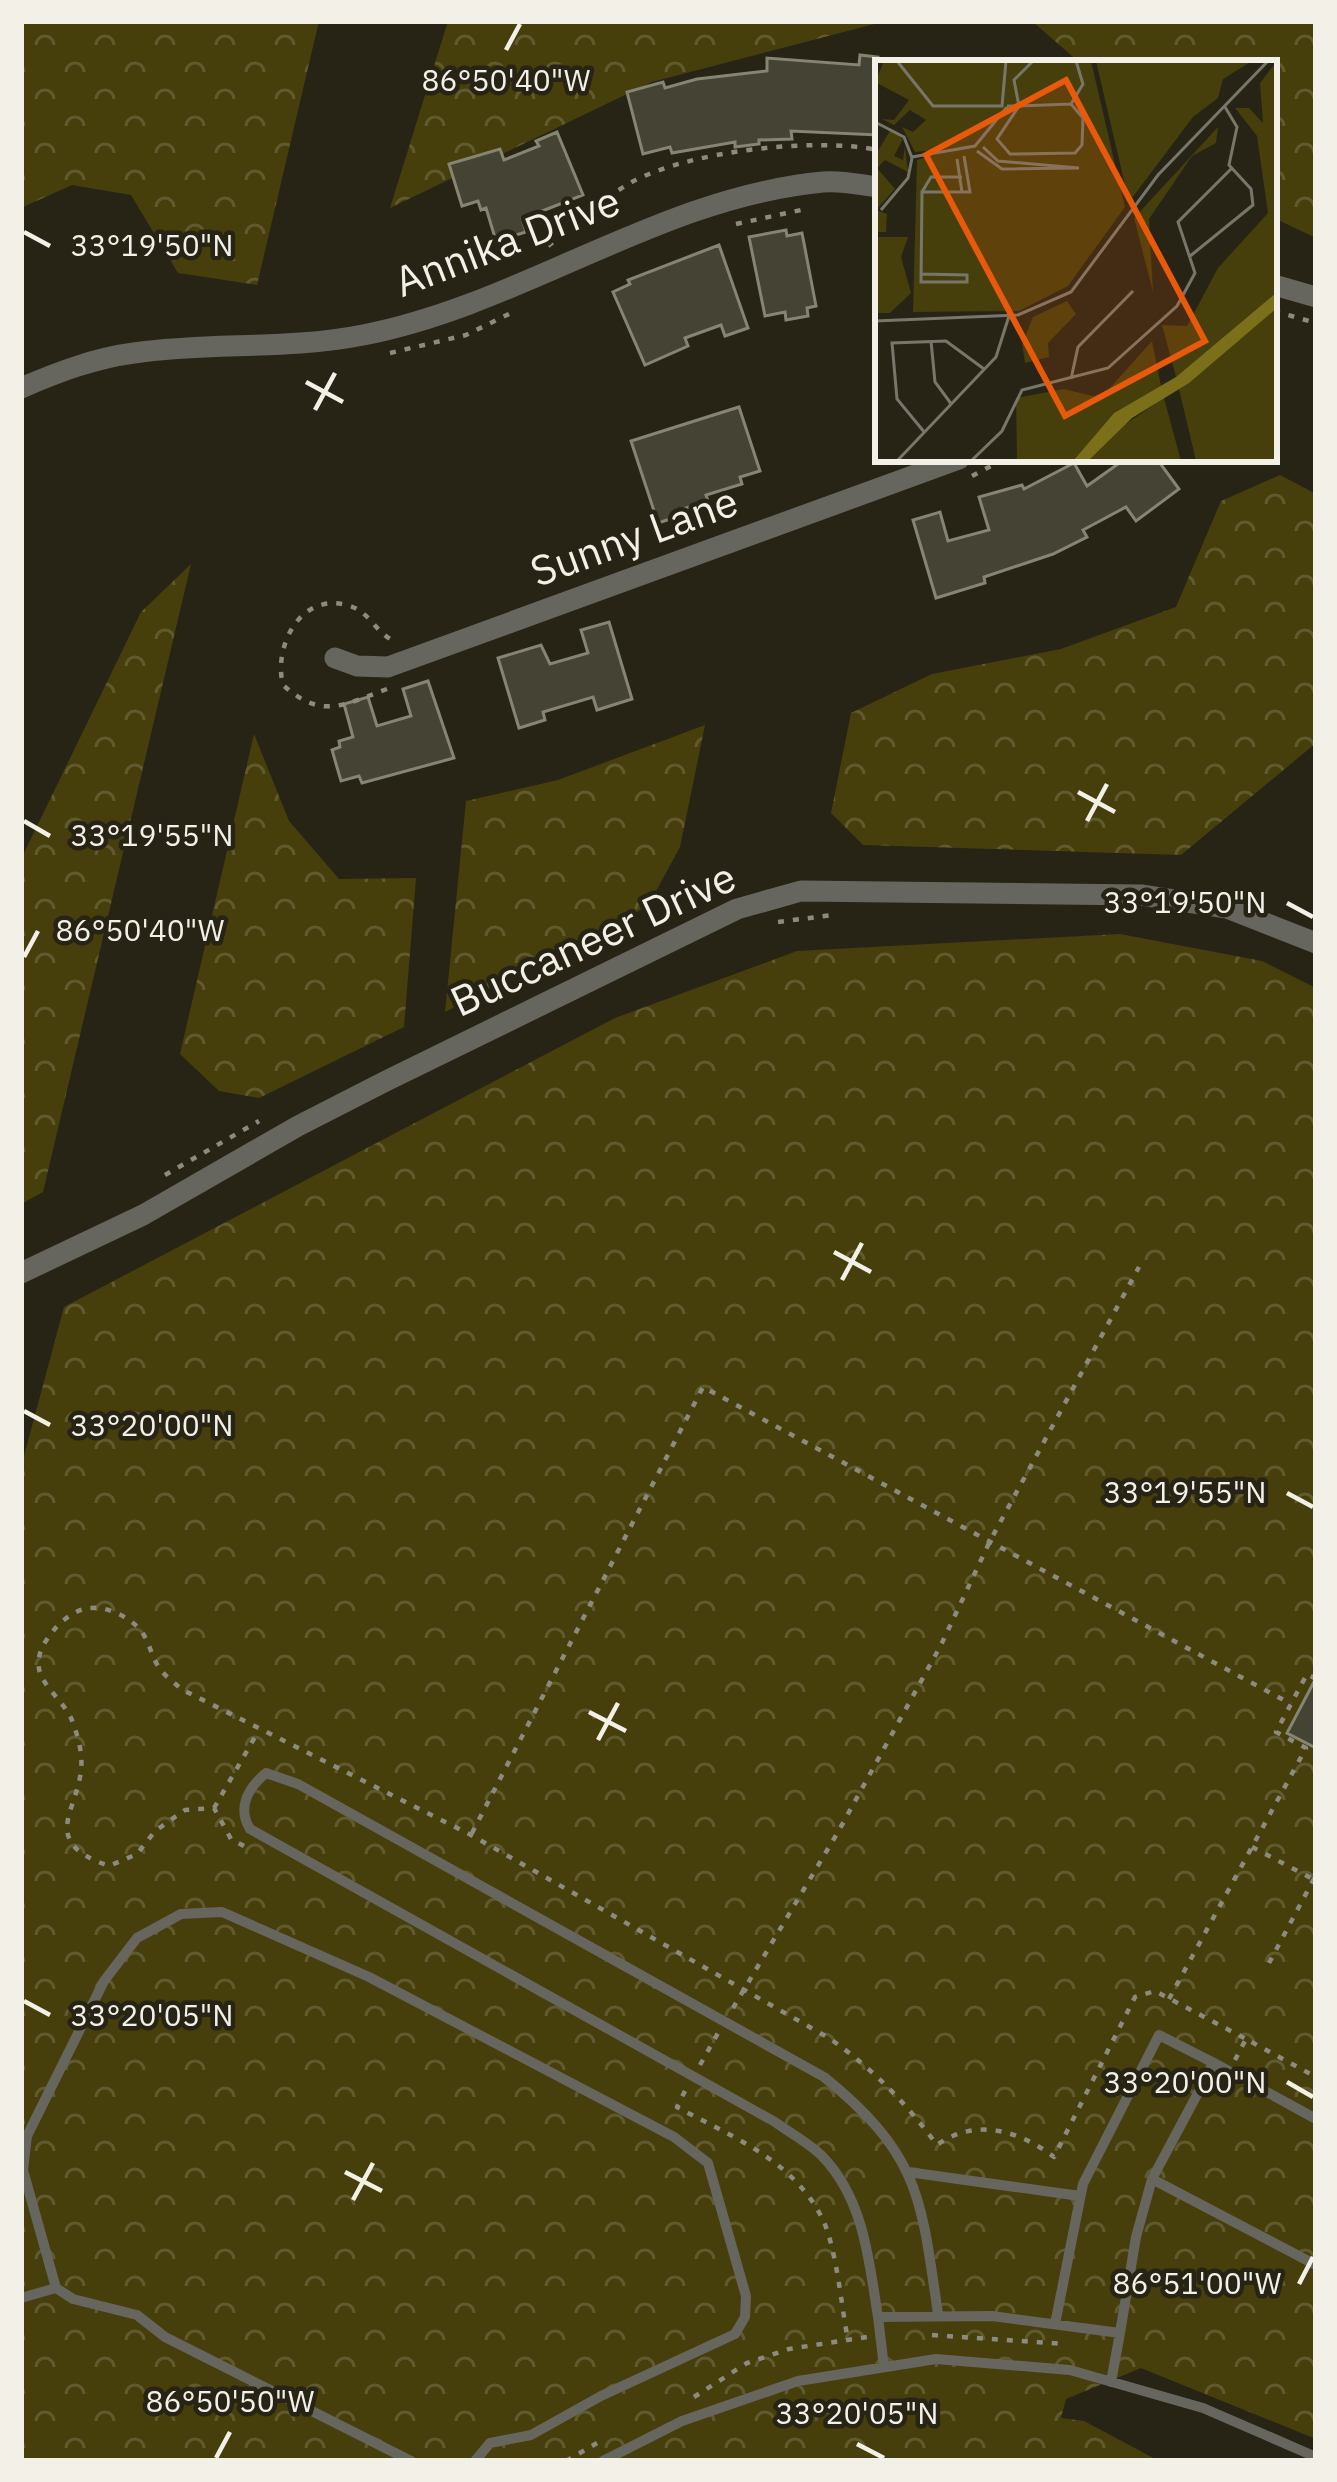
<svg xmlns="http://www.w3.org/2000/svg" width="1337" height="2482" viewBox="0 0 1337 2482" font-family="'IBM Plex Sans',sans-serif">
<defs>
<pattern id="forest-crowns" width="20" height="18" patternUnits="userSpaceOnUse" patternTransform="scale(3)"><rect width="20" height="18" fill="#463e0b"/><path d="M2 6a3 3 0 1 1 6 0M12 15a3 3 0 1 1 6 0" fill="none" stroke="#615a2f"/></pattern>
</defs>
<rect width="100%" height="100%" fill="#272416"/>
<!-- forest -->
<path fill="url(#forest-crowns)" d="M21,21H319L257,285L178,273L131,195L72,185L21,208Z
M448,21H886L652,82L390,208Z
M1032,21H1316V238L1274,218V63H1080Z
M1280,475L1316,494V743L1181,855L863,845L831,813L851,713L932,674L1061,649L1176,607L1221,501Z
M191,564L43,1192L21,1204L23,855L141,612Z
M705,725L680,847L648,906L445,1012L466,801L558,780Z
M254,734L289,821L339,879L416,878L404,1027L259,1098L219,1091L180,1054Z
M1120,934L1262,961L1316,988V2439L1141,2368L1066,2399L1061,2418L1084,2421L1159,2461H21V1467L64,1307L615,1018L797,951Z"/>
<!-- building -->
<path fill="#454333" stroke="#868472" stroke-width="3" d="M860,55L878,57V135L791,131L792,139L759,140V144L735,147V142L672,153L670,147L643,154L627,92L663,82L665,88L697,79L767,71V58L859,65Z
M557,132L583,195L522,219L526,232L496,241L486,208L481,210L478,201L462,206L449,164L500,149L504,160L539,146L536,141Z
M786,230L787,236L802,233L816,306L807,308L808,316L786,320L785,312L765,316L749,237Z
M719,245L748,328L725,336L721,325L685,338L688,346L645,365L613,292L630,284L628,280Z
M739,407L760,471L740,477L742,484L706,495L708,501L680,510L682,515L658,523L631,441Z
M1125,459H1157L1179,489L1136,521L1126,507L1083,530L1087,537L1053,554L984,577L985,583L936,598L913,520L940,512L948,541L989,530L979,497L1022,485L1024,489L1074,463L1087,486Z
M609,622L632,699L597,710L593,697L543,712L545,720L519,728L498,658L541,645L550,664L588,653L581,630Z
M428,681L454,758L362,783L359,776L341,781L332,750L340,747L339,741L353,737L344,704L368,697L377,726L411,716L403,689Z
M1316,1678V1748L1287,1733Z"/>
<g fill="none" stroke-linecap="round" stroke-linejoin="round">
<!-- path -->
<path stroke="#8d8b7f" stroke-width="4.5" stroke-dasharray="6 9" stroke-linecap="butt" d="M736,224L801,210
M548,246C574,226 601,200 630,183C687,151 814,137 878,150
M1274,311L1316,323
M390,353L466,335L515,311
M972,476L1004,459
M387,689C343,705 322,720 283,685C273,646 301,590 350,606C370,612 377,635 395,641
M778,922L833,915
M165,1175L259,1121
M214,1808L259,1730
M472,1833L703,1387L1291,1704
M244,1846L231,1839L214,1808L185,1810L155,1831L137,1854L109,1866C31,1839 87,1806 81,1754C80,1744 75,1727 71,1718C55,1687 18,1674 53,1631C61,1621 77,1608 91,1608C110,1606 137,1621 145,1637C151,1648 153,1661 161,1670C166,1677 175,1683 181,1689L471,1835L829,2038C873,2069 906,2103 937,2145C976,2117 1020,2131 1054,2157L1135,1997L1155,1991L1246,2039
M1252,1847L1311,1878
M1269,1963L1316,1875
M1169,1999L1306,1748L1276,1732L1307,1674L1316,1679
M733,2008L838,1832L941,1645L990,1541L1139,1267
M1235,2060L1246,2039L1316,2077
M700,2065L718,2033
M685,2091L677,2107C732,2137 794,2160 823,2220C837,2251 841,2305 848,2340
M932,2335L1065,2344
M694,2397L747,2363L789,2349L867,2337
M566,2461L597,2443"/>
<!-- service -->
<path stroke="#67665e" stroke-width="10" d="M908,2172L1080,2196
M1152,2179L1316,2265
M21,2298L56,2288
M878,2317C869,2261 864,2199 822,2156C809,2143 790,2133 775,2122L250,1829C237,1808 248,1788 266,1773L298,1784L824,2077C920,2155 921,2197 938,2314
M1055,2324L1083,2184L1159,2035L1214,2063
M1120,2333L1136,2237L1152,2179L1214,2063L1316,2119
M884,2367L878,2317L992,2316L1120,2333L1111,2382
M411,2461L165,2337L137,2315L73,2299L56,2288L23,2170L27,2136L104,1981L137,1938L181,1914L222,1912L369,1977L674,2137L708,2163L746,2296L745,2317L735,2334L601,2396L531,2435L490,2443L475,2461
M603,2461L682,2421L798,2381L936,2359L1070,2370L1203,2408L1316,2457"/>
<!-- minor -->
<path stroke="#67665e" stroke-width="21" d="M1274,285L1316,297
M21,388C58,372 95,358 134,353C210,342 288,350 363,335C523,304 660,197 823,182C841,180 861,185 878,187
M335,658L357,666L388,667L959,459
M21,1273L143,1215L298,1126L386,1081L737,909L801,891L1141,895L1227,908L1316,943"/>
</g>
<!-- ticks -->
<path fill="none" stroke="#f2f0e7" stroke-width="4.5" d="M506,50L520,24M24,232L50,246M306,382L343,402M315,410L335,373M1078,792L1115,812M24,821L50,836M1087,821L1107,784M1287,903L1313,917M24,957L38,931M834,1252L871,1272M842,1280L862,1243M24,1411L50,1425M1287,1493L1313,1507M589,1712L626,1731M598,1740L618,1703M24,2001L50,2015M1287,2082L1313,2097M345,2172L382,2191M353,2200L373,2163M1299,2284L1313,2257M857,2444L884,2458M216,2458L230,2432"/>
<g text-anchor="middle" stroke-width="9" stroke-linejoin="round" paint-order="stroke">
<!-- street labels -->
<g font-size="42" fill="#f2f0e7" stroke="#272416">
<text transform="translate(507 241) rotate(-21)" y="15">Annika Drive</text>
<text transform="translate(634 536) rotate(-20)" y="15">Sunny Lane</text>
<text transform="translate(593 939) rotate(-25)" y="15">Buccaneer Drive</text>
</g>
</g>
<!-- overview -->
<g transform="translate(875 60)">
<rect width="402" height="402" fill="#272416"/>
<path d="M9,1H216L250,147L193,226L144,251L38,252L42,100L84,88L40,92L27,67L38,72L51,60L35,50L19,65L7,59L19,60L34,40L0,22ZM221,1H377L348,19L343,38L318,57L254,142ZM402,1V232L301,317L287,265L312,266L343,208L393,153L382,76L360,48H374L388,63L385,23ZM343,67L341,83L317,96L274,159L278,232L259,158ZM16,69L28,79L19,96L28,100L30,86L33,112L10,100L2,108L20,129L1,150L12,154L11,172H0V96ZM0,177H33L26,197L36,233L15,253H0ZM192,241L201,254L173,283L174,297L150,303L147,284L158,257ZM402,248V401H321L304,329ZM277,281L286,326L239,353L198,401H142L141,338L189,329L226,338ZM289,338L306,401H213L233,376Z" fill="#463e0b"/>
<path d="M402,232V248L314,323L257,358L213,401H198L239,353L301,317Z" fill="#7b6f19"/>
<path fill="none" stroke="#78766a" stroke-width="3" d="M22,1L58,46H127L131,1M196,44L208,24L201,1M132,46H144L122,79L135,94L200,93L207,85L208,58L196,44L144,46L139,20L158,1M0,62L29,77L37,98L33,118L6,150M102,91L127,109L204,108L123,101L108,87M37,97L100,86L132,47M47,132L56,117H87M87,132H95L89,96M314,197L378,145L376,129L354,105L362,67L350,47M46,214L92,215V222H46L47,132H87L82,99M0,261L143,255L196,232L283,115L393,1M56,281L60,322L77,345M196,319L203,287L258,231M50,373L22,339L17,283L71,281L109,309M22,401L121,297L134,256M96,401L127,371L147,330L233,308L302,246L320,213L303,162L356,109"/>
<path fill="#e8590c" fill-opacity="0.15" stroke="#e8590c" stroke-width="6" d="M191,20L330,281L190,356L51,95Z"/>
<rect width="402" height="402" fill="none" stroke="#f2f0e7" stroke-width="6"/>
</g>
<g font-size="30" text-anchor="middle" fill="#f2f0e7" stroke="#272416" stroke-width="9" stroke-linejoin="round" paint-order="stroke">
<text x="506" y="91">86°50'40"W</text>
<text x="152" y="256">33°19'50"N</text>
<text x="152" y="846">33°19'55"N</text>
<text x="1185" y="913">33°19'50"N</text>
<text x="140" y="941">86°50'40"W</text>
<text x="152" y="1436">33°20'00"N</text>
<text x="1185" y="1503">33°19'55"N</text>
<text x="152" y="2026">33°20'05"N</text>
<text x="1185" y="2093">33°20'00"N</text>
<text x="1197" y="2294">86°51'00"W</text>
<text x="230" y="2412">86°50'50"W</text>
<text x="857" y="2424">33°20'05"N</text>
</g>
<!-- border -->
<rect width="1337" height="2482" fill="none" stroke="#f2f0e7" stroke-width="48"/>
</svg>
